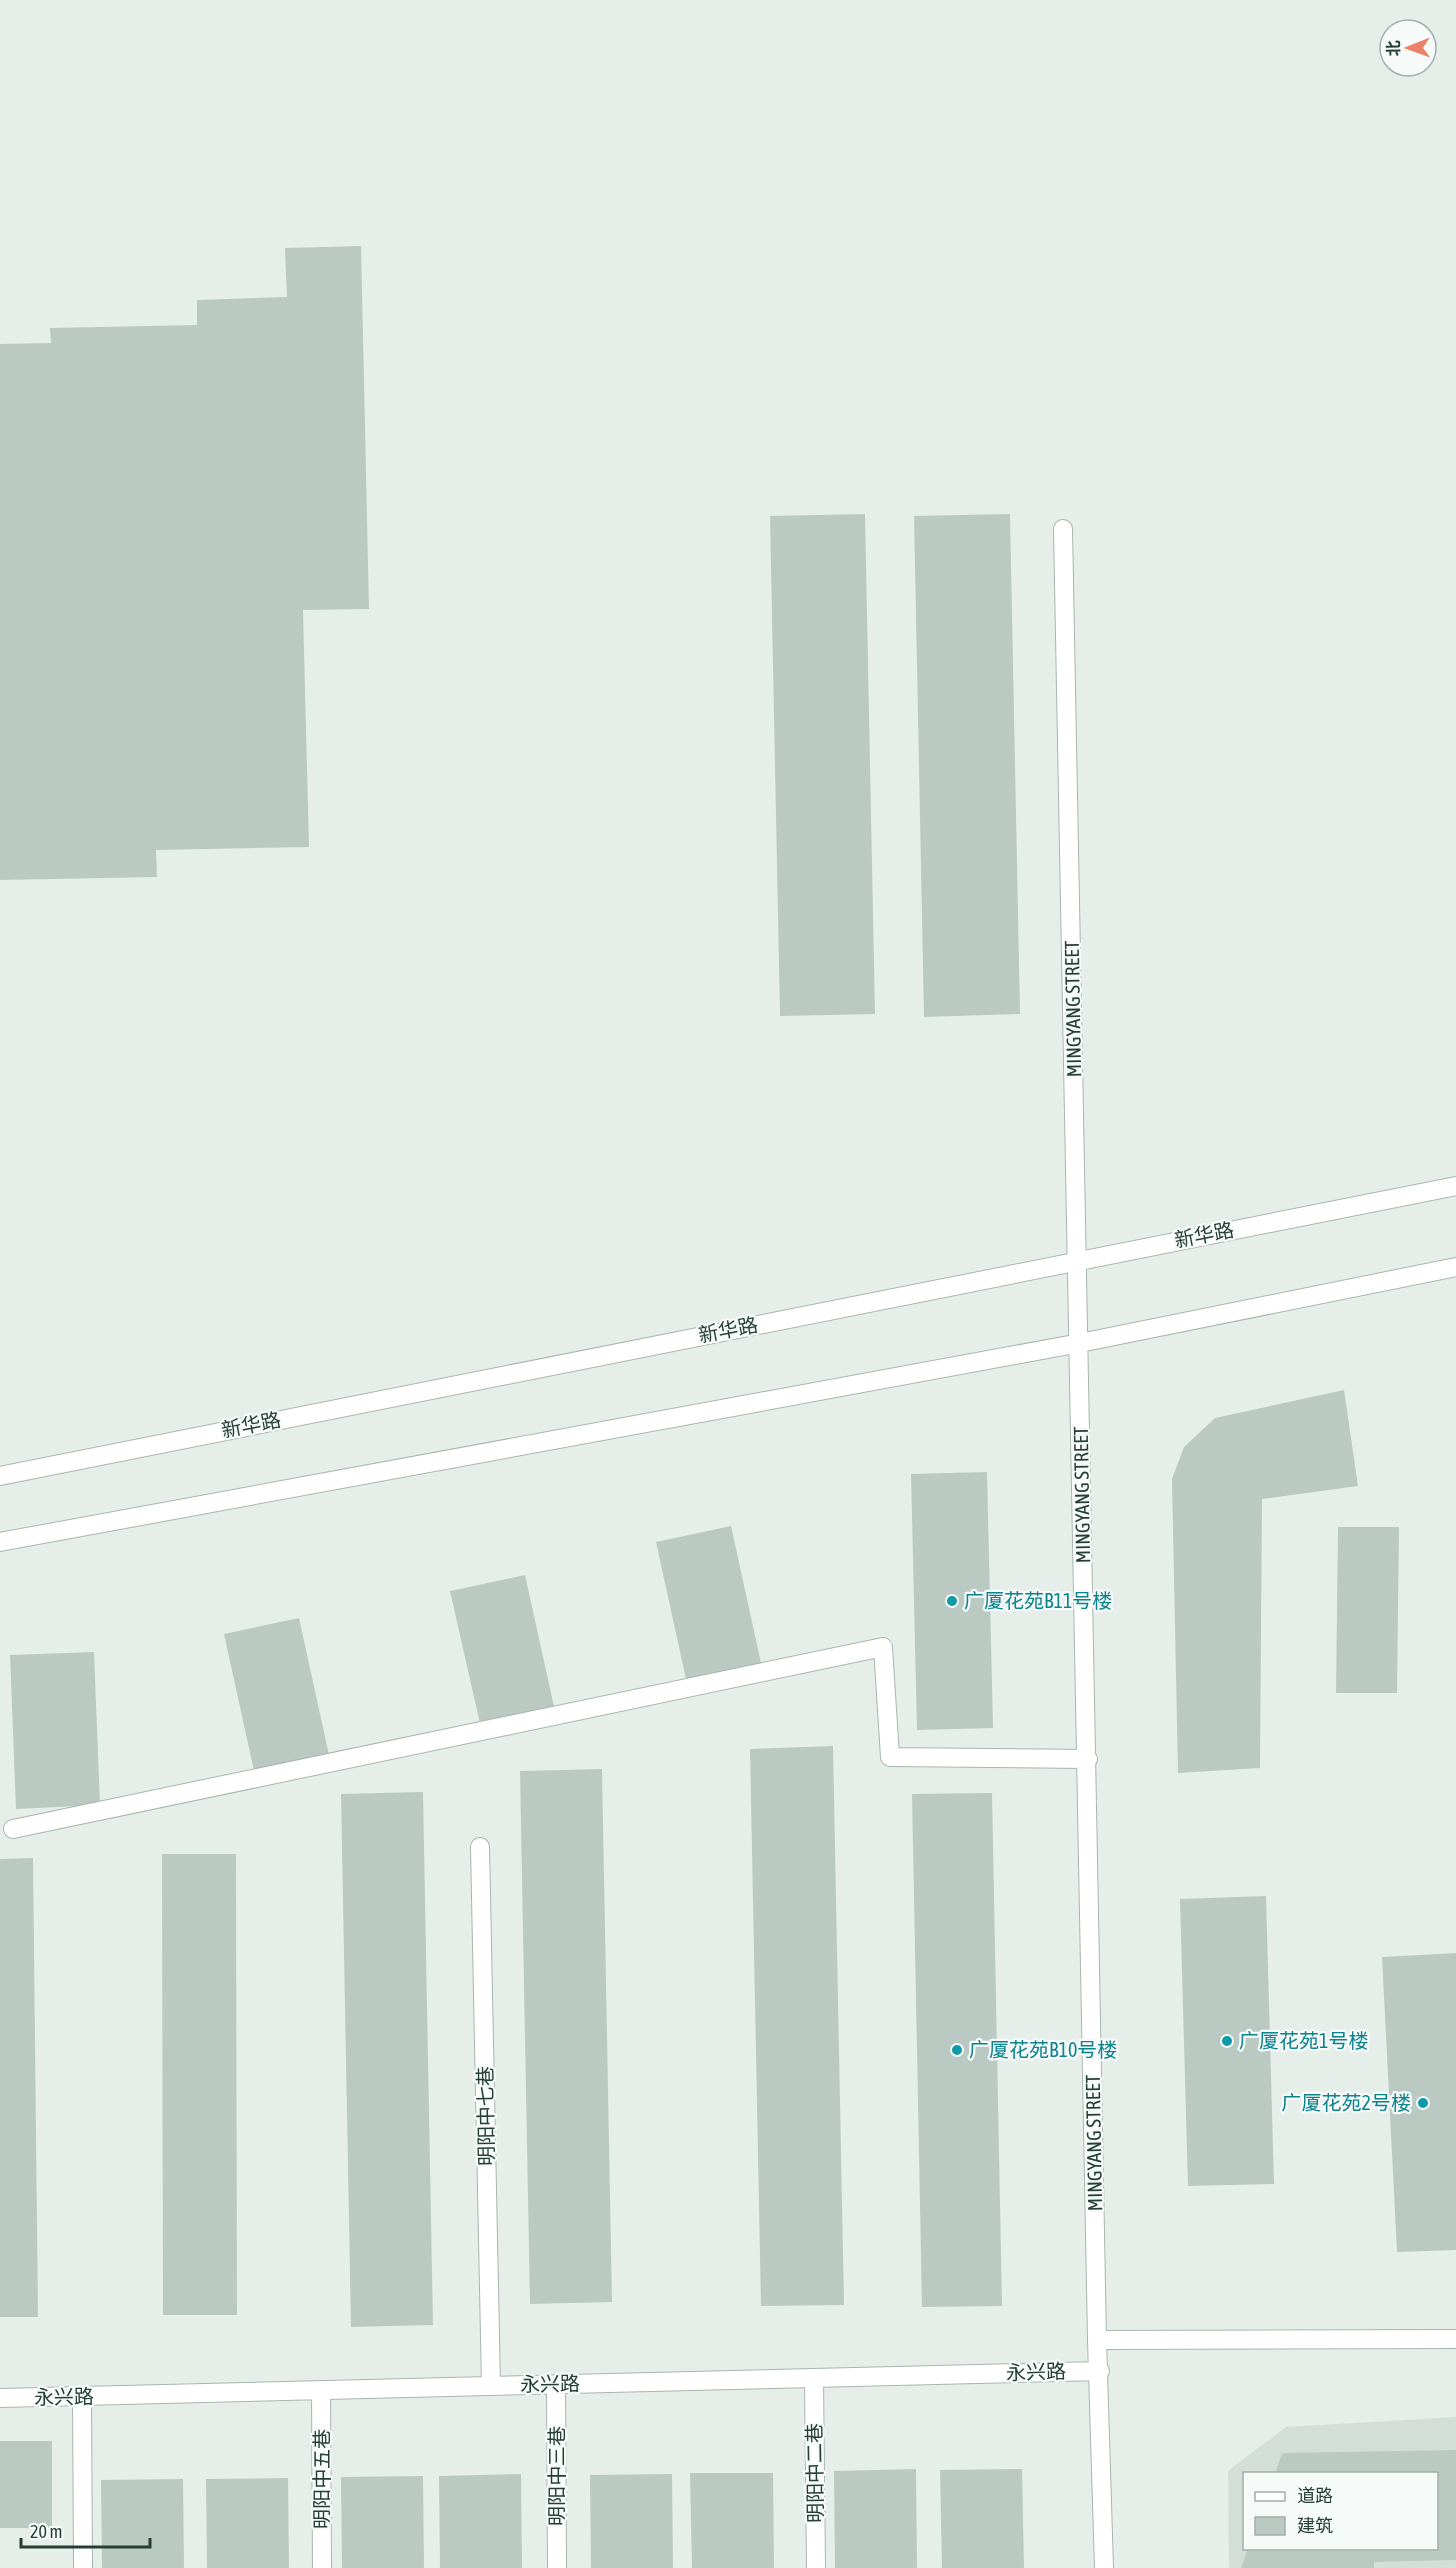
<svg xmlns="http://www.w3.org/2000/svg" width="1456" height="2568" viewBox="0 0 1456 2568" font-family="'Asap Condensed','Noto Sans SC',sans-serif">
<rect width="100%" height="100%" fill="#e6eeea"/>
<!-- built -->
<path fill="#d4ded9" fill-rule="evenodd" d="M1456,2417V2568H1229L1228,2471L1286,2427ZM1244,2474H1436V2548H1244Z"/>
<!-- building -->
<path fill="#bbc9c3" d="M361,246L369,609L303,610L309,847L156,850L157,877L0,880V344L51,343L50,328L197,325V300L287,297L285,248Z
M865,514L875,1014L780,1016L770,516Z
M1010,514L1020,1014L924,1017L914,516Z
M1344,1390L1358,1486L1262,1499L1260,1768L1178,1773L1172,1479L1184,1447L1215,1418Z
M987,1472L993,1728L917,1730L911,1474Z
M731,1526L761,1663L686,1679L656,1542Z
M1338,1527H1399L1397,1693H1336Z
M525,1575L555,1711L481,1728L450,1591Z
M299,1618L329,1755L254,1771L224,1634Z
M94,1652L100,1805L16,1809L10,1655Z
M833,1746L844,2305L761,2306L750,1749Z
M602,1769L612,2302L530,2304L520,1771Z
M423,1792L433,2325L351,2327L341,1794Z
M992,1793L1002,2306L922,2307L912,1794Z
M162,1854H236L237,2315H163Z
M33,1858L38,2317H0V1859Z
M1266,1896L1274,2184L1188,2186L1180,1899Z
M1456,1953V2250L1397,2252L1382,1957Z
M0,2441H52V2528H0Z
M1456,2450V2560L1374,2562V2568H1241L1248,2548H1436V2474H1275L1282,2453Z
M916,2469L917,2568H835L834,2471Z
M1022,2469L1024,2568H942L940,2470Z
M690,2473H773L774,2568H692Z
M521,2474L522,2568H440L439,2476Z
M672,2474L673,2568H591L590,2475Z
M423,2476L424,2568H342L341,2477Z
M288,2478L289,2568H207L206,2479Z
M183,2479L184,2568H102L101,2480Z"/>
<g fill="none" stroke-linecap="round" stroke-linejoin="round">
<defs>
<path id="minor" d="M1063,529L1097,2340L1104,2568
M0,1476L1456,1186
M0,1542L1080,1343L1456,1267
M13,1829L883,1647L890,1757L1088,1759
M480,1847L491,2386
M1097,2340L1456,2339
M814,2378L816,2568
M556,2384L557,2568
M321,2390L322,2568
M82,2396L83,2568
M0,2398L1100,2371"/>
</defs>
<!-- minor casing -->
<use href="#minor" stroke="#a8b6b1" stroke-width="20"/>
<!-- minor -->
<use href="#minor" stroke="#fff" stroke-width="18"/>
</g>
<!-- markers -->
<g fill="#0f9aa8" stroke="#f6faf8" stroke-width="2">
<circle cx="952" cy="1601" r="6"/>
<circle cx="1227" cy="2041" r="6"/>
<circle cx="957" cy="2050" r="6"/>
<circle cx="1423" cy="2103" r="6"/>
</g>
<g text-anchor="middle" stroke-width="4.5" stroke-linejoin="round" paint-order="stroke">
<!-- street labels -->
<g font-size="20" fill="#253f37" stroke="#f6faf8">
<text transform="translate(1073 1009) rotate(-91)" y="7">MINGYANG STREET</text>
<text transform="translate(1204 1235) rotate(-11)" y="7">新华路</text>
<text transform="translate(728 1330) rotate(-11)" y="7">新华路</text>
<text transform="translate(251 1425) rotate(-11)" y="7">新华路</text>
<text transform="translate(1082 1495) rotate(-91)" y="7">MINGYANG STREET</text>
<text transform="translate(486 2116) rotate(-91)" y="7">明阳中七巷</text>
<text transform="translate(1094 2143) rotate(-91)" y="7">MINGYANG STREET</text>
<text transform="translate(1036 2372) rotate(-2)" y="7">永兴路</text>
<text transform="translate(550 2384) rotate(-1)" y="7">永兴路</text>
<text transform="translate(64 2397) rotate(-1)" y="7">永兴路</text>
<text transform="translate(815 2473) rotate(-91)" y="7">明阳中二巷</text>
<text transform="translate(557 2476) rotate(-90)" y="7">明阳中三巷</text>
<text transform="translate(322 2479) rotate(-90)" y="7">明阳中五巷</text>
</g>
<!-- culture labels -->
<g font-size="20" fill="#0d838f" stroke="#f6faf8" text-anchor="start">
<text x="964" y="1608">广厦花苑B11号楼</text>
<text x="1239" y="2048">广厦花苑1号楼</text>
<text x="969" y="2057">广厦花苑B10号楼</text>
<text x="1411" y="2110" text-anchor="end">广厦花苑2号楼</text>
</g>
</g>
<!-- legend -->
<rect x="1243" y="2472" width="195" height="78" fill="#f6faf8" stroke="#a2afab" stroke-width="1.5"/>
<rect x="1255" y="2492" width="30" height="9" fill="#ffffff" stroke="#a2afab" stroke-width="1.5"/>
<text x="1297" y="2502" font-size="18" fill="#253f37">道路</text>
<rect x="1255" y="2517" width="30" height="18" fill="#bbc9c3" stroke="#a2afab" stroke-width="1.5"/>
<text x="1297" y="2532" font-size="18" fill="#253f37">建筑</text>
<!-- north arrow -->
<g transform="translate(1408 48) rotate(269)"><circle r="28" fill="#f6faf8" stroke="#a2afab" stroke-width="1.5"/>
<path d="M0-4.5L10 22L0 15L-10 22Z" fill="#ea8168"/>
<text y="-9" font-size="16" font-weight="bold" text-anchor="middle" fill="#253f37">北</text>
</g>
<!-- scale -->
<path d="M21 2538v9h129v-9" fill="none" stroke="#253f37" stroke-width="3"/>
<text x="30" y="2538" font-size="18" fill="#253f37" stroke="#f6faf8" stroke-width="4.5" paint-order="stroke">20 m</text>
</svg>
